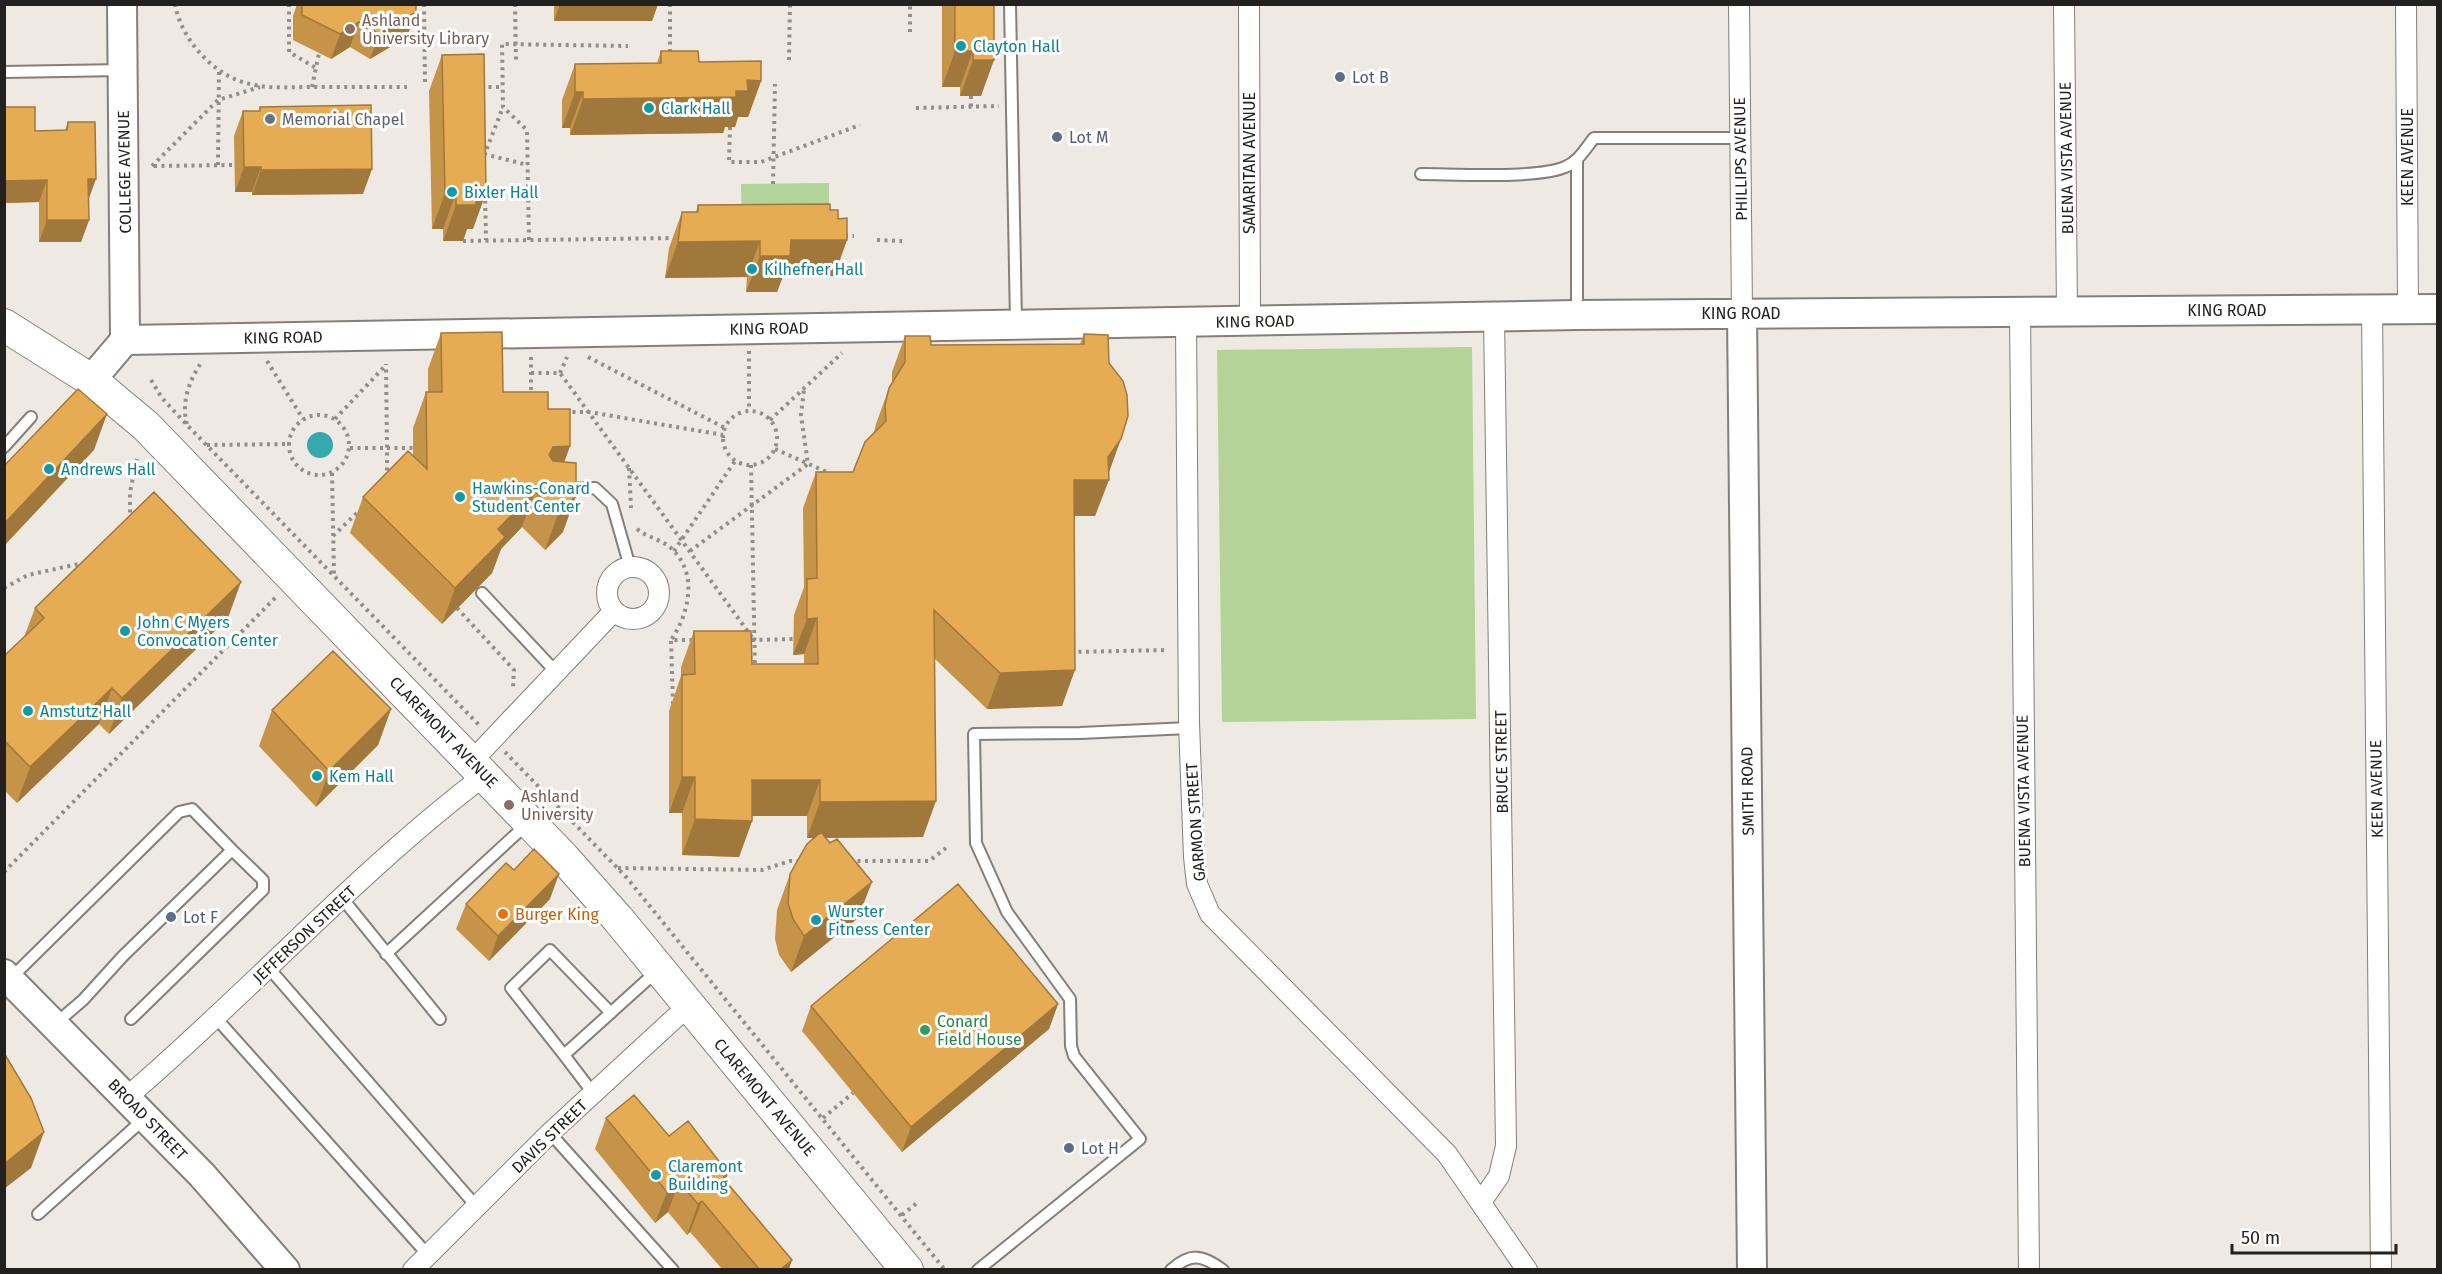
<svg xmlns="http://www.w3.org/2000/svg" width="2442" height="1274" viewBox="0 0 2442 1274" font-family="'Fira Sans',sans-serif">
<rect width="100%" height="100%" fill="#eee9e2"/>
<!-- green -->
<path fill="#b4d398" d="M829,183V229L742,230L741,184Z
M1472,347L1476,719L1222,722L1217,350Z"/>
<!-- water -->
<path fill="#36a8b0" d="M307 445a13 13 0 1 1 26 0a13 13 0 1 1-26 0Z"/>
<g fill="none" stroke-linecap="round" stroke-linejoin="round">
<defs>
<path id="lane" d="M1010,4L1016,322
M4,72L123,70
M1421,174C1454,174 1537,179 1565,167C1578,162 1585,149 1594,138H1740
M1577,315V159
M4,447L31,417
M564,489L595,488L612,504L630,567
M482,593L556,672
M342,898L440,1019
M386,954L527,824
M268,967L477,1207
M10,979L179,812L192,809L232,850
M216,1018L428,1255
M55,1024L83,1000L123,956L232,850L263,880V890L131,1019
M564,1055L511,988L550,950L611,1013
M593,1093L564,1055L657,971
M550,1133L673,1270
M38,1214L144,1119
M978,1270L1140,1139L1074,1056L1071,1046L1070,999L1007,912L976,843L974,734L1080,733L1189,728
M1171,1270C1190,1253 1202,1254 1223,1270"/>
<path id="street" d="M1249,4L1250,321
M1739,4L1742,313
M2064,4L2067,311
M2406,4L2408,309
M2372,309L2381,1270
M2020,312L2029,1270
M1186,322L1189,723L1194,857L1197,884L1210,914L1447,1154L1527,1270
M607 593a26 26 0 1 1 52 0a26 26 0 1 1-52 0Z
M472,761L614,611
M127,1097C249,993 357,872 485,775
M1481,1202L1499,1176L1506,1146L1494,316
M413,1270L550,1133L688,1006"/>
<path id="secondary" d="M122,4L125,340
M1742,313L1752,1270
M91,380L125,340L1577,315L2438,309
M4,974L202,1175L285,1270"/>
<path id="primary" d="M4,325L91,380L146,426L563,857L618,919L907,1270"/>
</defs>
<!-- lane casing -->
<use href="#lane" stroke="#847f79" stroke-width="14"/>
<!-- street casing -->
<use href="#street" stroke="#847f79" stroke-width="22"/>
<!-- secondary casing -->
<use href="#secondary" stroke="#847f79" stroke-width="32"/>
<!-- primary casing -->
<use href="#primary" stroke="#847f79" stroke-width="34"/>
<!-- path -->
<path stroke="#928e8a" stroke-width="4" stroke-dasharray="3 4.5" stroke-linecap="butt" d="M175,4C181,40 215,77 250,84C270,89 290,87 310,87C342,87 374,87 407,87
M289,4V52L316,68
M424,4L425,82
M515,4L516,60
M670,4V54
M910,32V4
M789,60L790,4
M312,87L319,53
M481,87H502
M971,96V107
M916,108L999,106
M730,127L729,162H761L860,125
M484,154L528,165
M484,156L503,107
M218,165L219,69
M152,166L218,100L260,87
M154,166L234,165
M773,184L775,84
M485,193L486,240
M845,236H854
M529,240L527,130L503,107L502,44L628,46
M877,240L902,241
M463,241L675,238
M749,351V411
M531,357V395
M588,357L725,428
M267,361L303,419
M531,373H560L754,640
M560,373L567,357
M151,380L162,398L187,425L479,725
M723 438a27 27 0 1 1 54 0a27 27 0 1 1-54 0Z
M565,412H589L723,435
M289 445a30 30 0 1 1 60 0a30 30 0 1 1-60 0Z
M335,419L386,365
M770,420L842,353
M187,424C181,403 189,381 201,363
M207,445L289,444
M350,448H387L386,364
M775,449L829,473
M751,465L755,669
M629,468L631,508
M332,473L334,574
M387,478V448H413
M130,520V492L137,459
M637,529C648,538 664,540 673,550C698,575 689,614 671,640
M333,536L360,510
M674,551L735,461
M690,551L808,464L801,415L804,389
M4,588L28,575L83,563
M457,608L514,670L513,687
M752,640L794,639
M1071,652L1168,650
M673,704L671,640H694
M505,752L627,878L945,1270
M850,861H929L946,848
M618,868L762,870L790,861H801
M4,872L277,596
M823,1118L853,1093
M902,1215L917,1203"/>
<!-- lane -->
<use href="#lane" stroke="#fff" stroke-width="10"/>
<!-- street -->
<use href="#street" stroke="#fff" stroke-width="20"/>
<!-- secondary -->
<use href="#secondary" stroke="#fff" stroke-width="28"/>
<!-- primary -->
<use href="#primary" stroke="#fff" stroke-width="32"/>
</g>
<!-- wall -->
<path fill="#c69448" d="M297,4H416L407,37L370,59L350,47L331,59L293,40V16Z
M554,4H658L652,21H554Z
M942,4H994L981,96H960V87H942Z
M661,51L699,62L761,81L748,117H738L735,127H725L723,133L570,135V128H562V100L575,64L657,63Z
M442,55L473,229H467L463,241H443V229H432L429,91Z
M4,107L35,131L65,130L68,122L88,200L89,220L81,242H39V202L4,203Z
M260,107L363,194L252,195V192H235L234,136L243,111H259Z
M698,205L830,210L838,219L847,240L834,276H783L777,292H746L747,277L665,278L669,248L682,212H696Z
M441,333L503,392L548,409L570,446L564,462L563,532L545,550L522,527L501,549L492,573L442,624L350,533L363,497L413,456V428L426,392H428V369Z
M1084,334L1108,473L1095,516H1074L1062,706L987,709L935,659L923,837L826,838L858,918L791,972L779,955L775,939L777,910L790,874L813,838H807V816H752V821L739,857L682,855V813H669V711L681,676V667L694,631L752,664H804V654L793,655L794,615L804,587L803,508L816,472H853L874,432L876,424L889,388L892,383V372L905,336L931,345L1080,344Z
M35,608L228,618L109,734L99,724L17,803L4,790V656L24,637Z
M391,709L378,745L316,807L259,746L272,710Z
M514,870L550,899L489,961L456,929L466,904Z
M1058,1004L1049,1029L902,1152L802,1031L811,1006Z
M606,1118L669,1136L728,1173L725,1182L789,1269H722L690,1232L687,1235L668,1212L655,1223L595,1149Z"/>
<!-- shaded-wall -->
<path fill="#a1783b" d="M560,4H658L652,21H554Z
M416,12L407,37L370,59L379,34Z
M359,22L350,47L331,59L340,34Z
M955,51H973L960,87H942Z
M973,60H994L981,96H960Z
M747,80L761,81L748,117H738L735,127H725L723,133L570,135L583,99L736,91Z
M575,92H583L570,128H562Z
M244,167H261L252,192H235Z
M372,169L363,194L252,195L261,170Z
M88,179H96L88,201Z
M47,180L39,202L4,203V181Z
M445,193H456L443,229H432Z
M476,193H486L473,229H467L463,241H443L456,205Z
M47,220H89L81,242H39Z
M791,240H847L834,276H783L777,292H746L760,256Z
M760,241L747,277L665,278L678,242Z
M107,414L94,450L4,546V524Z
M1121,439L1108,475L1109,480L1095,516H1061L1074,480L1108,457Z
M570,446L557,482L549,455L553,447Z
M535,491L522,527L501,549L492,573L442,624L455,588L498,529Z
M576,496L563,532L545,550L558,514Z
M241,582L228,618L109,734L122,698Z
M817,618L804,654L793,655L807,619Z
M1075,670L1062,706L987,709L1000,673Z
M112,688L99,724L17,803L30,767Z
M391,709L378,745L316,807L329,771Z
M682,777H695L682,813H669Z
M752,780H820L807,816H739Z
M936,801L923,837L807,838L820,802Z
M695,819L752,821L739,857L682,855Z
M559,874L550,899L489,961L498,936Z
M872,882L858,918L791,972L804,936Z
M1058,1004L1049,1029L902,1152L911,1127Z
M44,1132L31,1168L4,1189V1164Z
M728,1173L717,1204L723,1178Z
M679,1182L668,1212L655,1223L667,1192Z
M702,1201L690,1232L687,1235L698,1204Z
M792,1260L789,1269H781Z"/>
<!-- building -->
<path fill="#e6ac54" stroke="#a1783b" stroke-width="1.5" d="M302,4H416V12L379,34L359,22L340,34L302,15Z
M955,4H994V60H973V51H955Z
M661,51H698L699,62L761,61V81L747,80L748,91H736V97L583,99V92H575V64L661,63Z
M484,54L486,193H476V205H456V193H445L442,55Z
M371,105L372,169L261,170V167H244L243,111H260V107Z
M4,107H35V131L67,130L68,122H95L96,179H88L89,220H47V180L4,181Z
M830,204V210H838V219L847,218V240H791L790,256H760V241L678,242L682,212H698V205Z
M502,332L503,392H548V409H570V446L553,447L549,455L553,461L576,463V496L558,514L535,491L498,529L505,537L455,588L363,497L408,451L427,469L426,392H442L441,333Z
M1084,334L1108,335L1109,363L1123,381L1127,395L1128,416L1121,439L1108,457L1109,480H1074L1075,670L1000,673L934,610L936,801L820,802V780H752V821L695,819V777H682V675L695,674L694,631H751L752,664H818L817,618L807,619V579L817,578L816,472H853L865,442L886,421L885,405L889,388L905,362V336H930L931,345L1084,344Z
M78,389L107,414L4,524V466Z
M154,492L241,582L122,698L112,688L30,767L4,740V656L44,618L35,608Z
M333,651L391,709L329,771L272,710Z
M821,832L830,843L837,839L872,882L804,936L793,919L788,903L790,874L807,844Z
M534,849L559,874L498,936L466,904L506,863L514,870Z
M958,884L1058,1004L911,1127L811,1006Z
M4,1053L31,1098L44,1132L4,1164Z
M634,1095L669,1136L688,1121L728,1173L723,1178L792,1260L781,1269H759L702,1201L698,1204L679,1182L667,1192L606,1118Z"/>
<!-- markers -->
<g fill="#8d6e63" stroke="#fff" stroke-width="2">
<circle cx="350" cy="29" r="6"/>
<circle cx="509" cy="805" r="6"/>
</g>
<g fill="#0f9aa8" stroke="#fff" stroke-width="2">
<circle cx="961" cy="46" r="6"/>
<circle cx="649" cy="108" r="6"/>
<circle cx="452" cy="192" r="6"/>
<circle cx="752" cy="269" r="6"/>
<circle cx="49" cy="469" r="6"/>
<circle cx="460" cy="497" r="6"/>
<circle cx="125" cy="631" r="6"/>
<circle cx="28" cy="711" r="6"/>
<circle cx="317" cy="776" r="6"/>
<circle cx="816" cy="920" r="6"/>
<circle cx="656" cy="1175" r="6"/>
</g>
<g fill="#5c6f8a" stroke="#fff" stroke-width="2">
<circle cx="1340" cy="77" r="6"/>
<circle cx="1057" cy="137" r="6"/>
<circle cx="171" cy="917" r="6"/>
<circle cx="1069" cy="1148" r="6"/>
</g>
<circle fill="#6b7280" stroke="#fff" stroke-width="2" cx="270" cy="119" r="6"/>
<circle fill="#e8710a" stroke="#fff" stroke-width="2" cx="503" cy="914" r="6"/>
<circle fill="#2e9e5b" stroke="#fff" stroke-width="2" cx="925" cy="1030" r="6"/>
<g text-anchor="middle" stroke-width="6" stroke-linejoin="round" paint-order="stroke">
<!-- education labels -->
<g font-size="16" fill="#785e54" stroke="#fff" text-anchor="start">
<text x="362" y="26">Ashland<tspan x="362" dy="18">University Library</tspan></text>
<text x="521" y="802">Ashland<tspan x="521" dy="18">University</tspan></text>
</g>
<!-- culture labels -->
<g font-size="16" fill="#0d838f" stroke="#fff" text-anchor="start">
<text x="973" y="52">Clayton Hall</text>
<text x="661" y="114">Clark Hall</text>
<text x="464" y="198">Bixler Hall</text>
<text x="764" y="275">Kilhefner Hall</text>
<text x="61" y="475">Andrews Hall</text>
<text x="472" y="494">Hawkins-Conard<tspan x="472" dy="18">Student Center</tspan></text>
<text x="137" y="628">John C Myers<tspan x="137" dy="18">Convocation Center</tspan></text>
<text x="40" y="717">Amstutz Hall</text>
<text x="329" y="782">Kem Hall</text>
<text x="828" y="917">Wurster<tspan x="828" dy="18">Fitness Center</tspan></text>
<text x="668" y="1172">Claremont<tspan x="668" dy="18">Building</tspan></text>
</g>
<!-- service labels -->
<g font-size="16" fill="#4e5e75" stroke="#fff" text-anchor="start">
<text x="1352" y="83">Lot B</text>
<text x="1069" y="143">Lot M</text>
<text x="183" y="923">Lot F</text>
<text x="1081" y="1154">Lot H</text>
</g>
<!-- worship labels -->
<g font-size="16" fill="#5b616d" stroke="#fff" text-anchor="start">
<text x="282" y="125">Memorial Chapel</text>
</g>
<!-- street labels -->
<g font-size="16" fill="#23211f" stroke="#fff">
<text transform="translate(2407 157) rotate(-90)" y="6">KEEN AVENUE</text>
<text transform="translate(2066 158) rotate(-91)" y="6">BUENA VISTA AVENUE</text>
<text transform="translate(1740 159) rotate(-91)" y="6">PHILLIPS AVENUE</text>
<text transform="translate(1249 163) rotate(-90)" y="6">SAMARITAN AVENUE</text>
<text transform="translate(124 172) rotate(-91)" y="6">COLLEGE AVENUE</text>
<text x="2227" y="316">KING ROAD</text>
<text x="1741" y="319">KING ROAD</text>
<text transform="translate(1255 321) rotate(-1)" y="6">KING ROAD</text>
<text transform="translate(769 328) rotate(-1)" y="6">KING ROAD</text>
<text transform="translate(283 337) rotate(-1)" y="6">KING ROAD</text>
<text transform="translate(444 732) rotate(46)" y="6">CLAREMONT AVENUE</text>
<text transform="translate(1501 762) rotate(-91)" y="6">BRUCE STREET</text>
<text transform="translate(2376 789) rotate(-91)" y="6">KEEN AVENUE</text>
<text transform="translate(1747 791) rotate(-91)" y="6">SMITH ROAD</text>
<text transform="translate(2023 791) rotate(-91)" y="6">BUENA VISTA AVENUE</text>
<text transform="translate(1195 822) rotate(-94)" y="6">GARMON STREET</text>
<text transform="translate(304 934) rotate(-43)" y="6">JEFFERSON STREET</text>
<text transform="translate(765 1097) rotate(50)" y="6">CLAREMONT AVENUE</text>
<text transform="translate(148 1119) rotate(46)" y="6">BROAD STREET</text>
<text transform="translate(549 1136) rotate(-44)" y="6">DAVIS STREET</text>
</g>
<!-- food labels -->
<g font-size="16" fill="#c56008" stroke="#fff" text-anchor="start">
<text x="515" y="920">Burger King</text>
</g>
<!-- leisure labels -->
<g font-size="16" fill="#27864d" stroke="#fff" text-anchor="start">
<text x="937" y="1027">Conard<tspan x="937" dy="18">Field House</tspan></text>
</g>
</g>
<!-- border -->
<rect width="2442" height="1274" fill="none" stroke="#23211f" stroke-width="12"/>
<!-- scale -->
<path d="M2232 1244v9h164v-9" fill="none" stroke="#23211f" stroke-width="3"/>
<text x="2241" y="1244" font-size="18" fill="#23211f" stroke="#ffffff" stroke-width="4.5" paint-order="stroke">50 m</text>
</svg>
